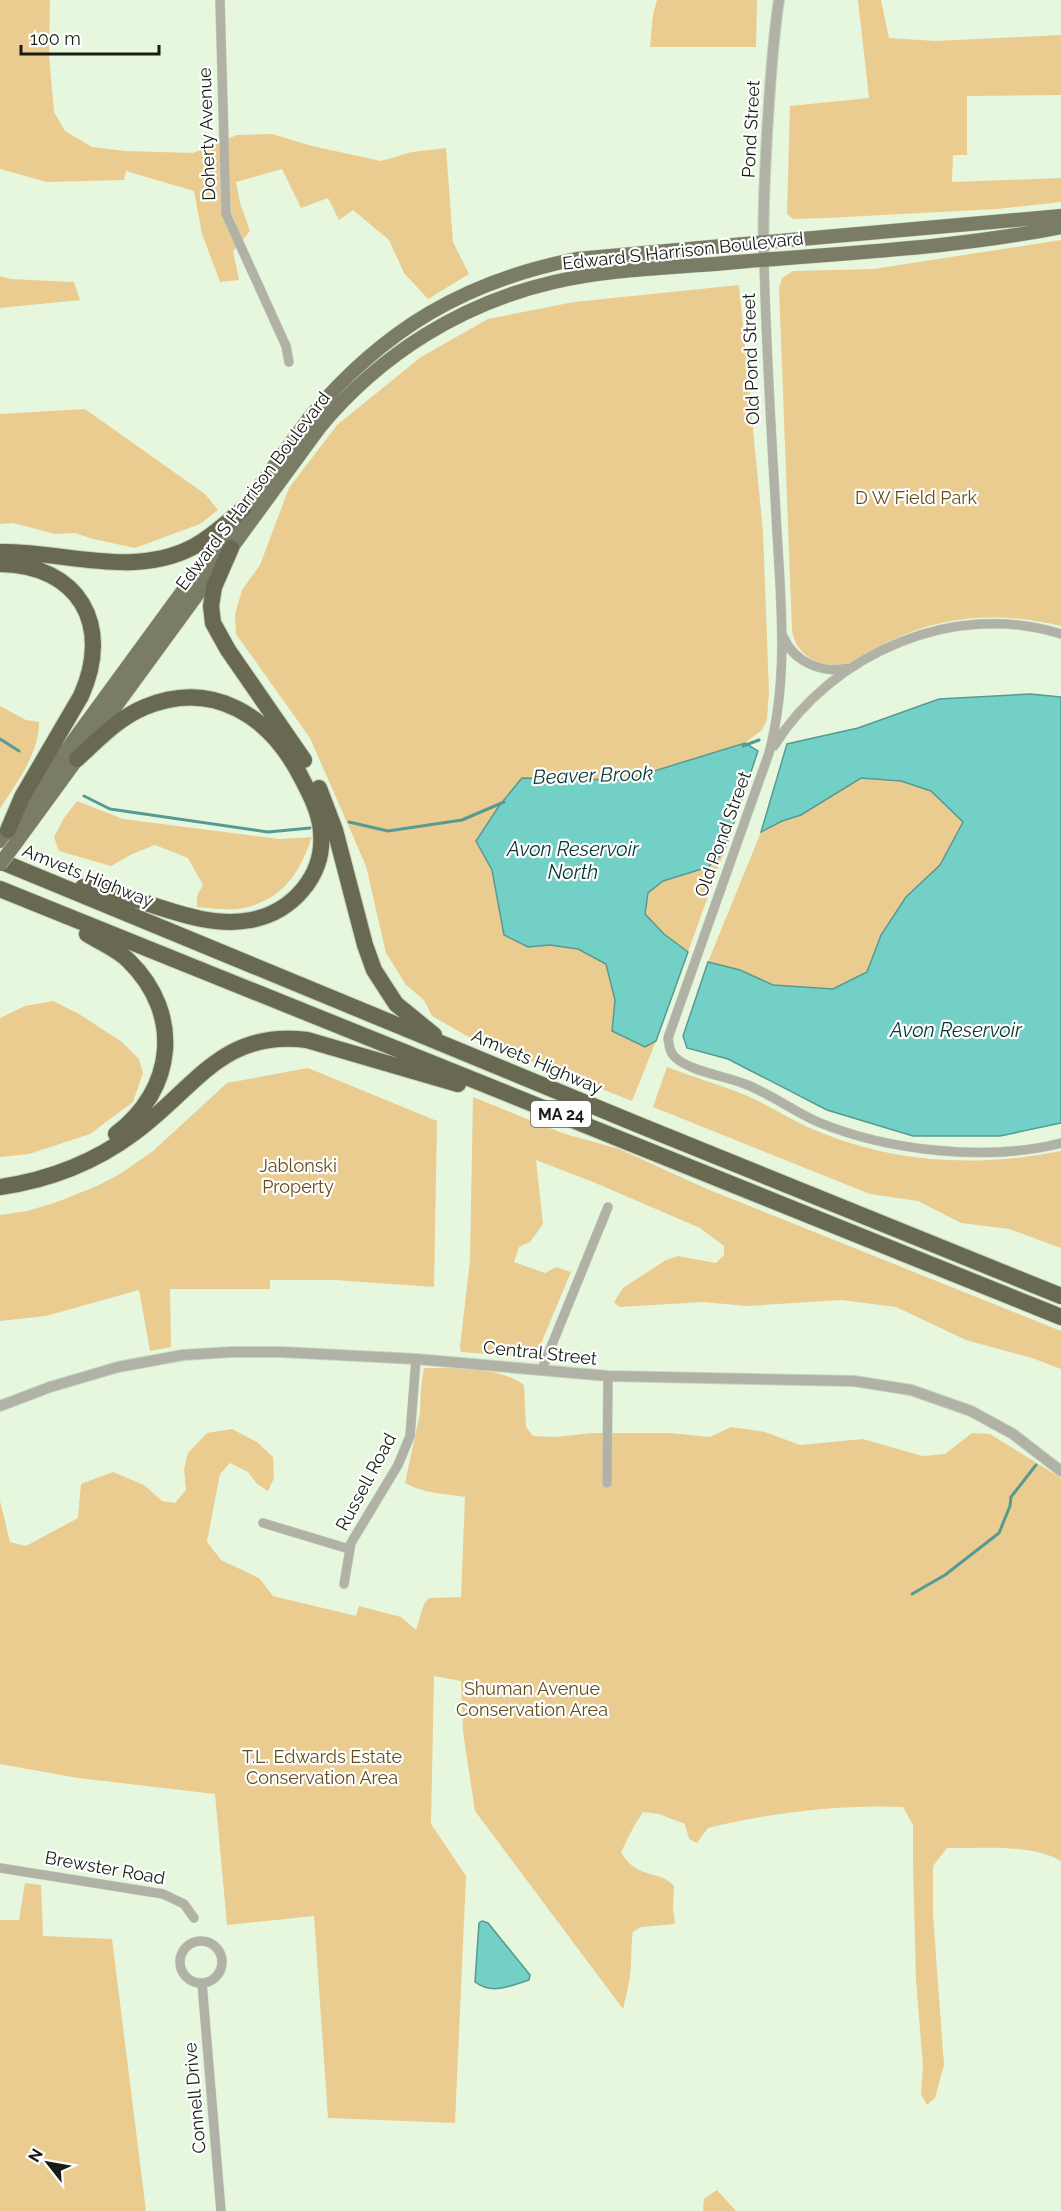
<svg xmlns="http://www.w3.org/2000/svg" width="1061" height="2211" viewBox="0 0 1061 2211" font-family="Raleway,sans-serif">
<rect width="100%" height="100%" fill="#e6f7de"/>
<!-- green -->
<path fill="#ebcc90" d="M0,0H50L49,55L54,112L65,131L92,147L125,151L193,153L237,135L272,134L312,146L381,161L412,152L446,148L453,242L469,274L428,299L404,273L389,240L353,210L339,220L328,198L301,208L282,169L236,182L240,203L250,231L233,251L239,280L220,282L202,234L194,191L126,171L124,180L47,182L0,169Z
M657,0H757L756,47H650L653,14Z
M858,0H881L889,38L936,41L1061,35V95L967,96V155H953L952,182L1061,178V202L997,209L827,218L793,219L787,214L790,106L869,98Z
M1061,240V626C1003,612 946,614 892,640C875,648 857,664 838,665C816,666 795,653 792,630L779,288L782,278L793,271L873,269Z
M0,276L10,279L74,282L80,300L0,308Z
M739,285L763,532L769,692L767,720L762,730L745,743L625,780L522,778L476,841L492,870L504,935L528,947L550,945L578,949L606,964L615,1000L612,1031L645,1047L656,1041L632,1101L467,1036L432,1016L424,1000L406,985L386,953L366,866L310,738L236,634L235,614L242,590L260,565L289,488L337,425L421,357L488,319L574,302Z
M85,409L205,494L218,510L200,524L135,548L93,539L75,533L55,534L13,523L0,524V414Z
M0,706L26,720L39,722C39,754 17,782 0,809Z
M861,778L901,781L931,791L963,822L940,865L906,897L881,934L868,971L833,989L773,985L740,970L708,962L761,832L782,821L801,815Z
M77,801L123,819L280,839L312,837C299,873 285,898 244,908C230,911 212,908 197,907V896L203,885L188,858L155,845L132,854L111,866L59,851L54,837L64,818Z
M724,852L688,952L664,934L645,914L648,892L663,881L708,867Z
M53,1001L79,1014L122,1042L139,1059L143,1073L133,1102L90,1134L29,1154L0,1157V1018L25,1006Z
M667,1067C692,1077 719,1084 745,1095C771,1106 795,1123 822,1133C898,1164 981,1167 1061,1151V1248L1009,1229L961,1223L918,1201L870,1194L653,1107Z
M308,1068L437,1121L434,1287L335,1280H270V1289H170L171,1347L150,1351L139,1290L46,1316L0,1321V1215L27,1211L57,1202L97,1186L120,1174L153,1151L227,1083Z
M473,1097L562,1133L619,1149L707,1189L1061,1331V1369L1032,1358L966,1340L896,1307L841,1300L747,1306L703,1302L619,1307L614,1302L623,1288L666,1260L678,1256L716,1263L724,1255V1246L700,1228L593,1182L536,1160L543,1224L530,1242L519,1247L514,1262L545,1273L556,1267L571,1272L537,1353L530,1357L461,1352L460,1347L470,1260Z
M424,1368C456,1368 497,1366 524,1385L526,1427L533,1436L556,1437L592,1433H669L710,1437L731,1427L765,1432L800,1445L863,1439L922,1456L945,1454L972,1433L990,1434L1061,1478V1861C1028,1843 983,1849 947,1848L933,1866V1915L944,2065L935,2098L927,2105L921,2094L923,2066L916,1980L913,1864V1825L903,1807C840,1804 769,1813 708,1828L697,1843L689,1839L685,1824L659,1814L643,1812L634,1826L621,1852C636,1880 659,1869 674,1886L673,1908L675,1924L641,1927L633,1932C631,1942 632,1950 631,1961C631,1977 627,1993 623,2009L475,1811L463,1732L461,1681L434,1676L431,1824L466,1876L455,2123L328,2118L314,1916L227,1925L215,1794L78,1778L0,1764V1501L10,1542L26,1546L78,1518L81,1484L113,1472L144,1485L162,1501L175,1503L186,1490L184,1469L188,1453L207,1433L232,1429L257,1442L273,1457L274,1478L268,1491L257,1484L248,1472L230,1463L220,1474L207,1542L221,1560L259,1578L273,1596L356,1616L359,1606L401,1617L416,1630L424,1604L429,1598L461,1597L465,1497C444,1493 424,1494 405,1483L420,1413L421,1387Z
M25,1883L41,1885L43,1936L112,1939L146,2211H0V1920H19Z
M717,2190L736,2211H703L704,2199Z"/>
<!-- water -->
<path fill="#72d0c7" stroke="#579a92" stroke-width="1.5" d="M1030,694L1061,697V1123L1000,1136H913L827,1110L728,1059L687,1048L683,1036L708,962L740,970L773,985L833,989L867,972L881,935L906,897L940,865L963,822L931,791L901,781L861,778L801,815L782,821L761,832L787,744L858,728L939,699Z
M745,743L758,751L724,852L708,867L663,881L648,893L645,914L664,934L688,952L656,1041L645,1047L612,1031L615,1000L606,964L578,949L550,945L528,947L504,935L492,870L476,841L499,806L522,778L625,780Z
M482,1921L488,1923L530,1975L529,1980C510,1986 492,1995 475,1982L479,1923Z"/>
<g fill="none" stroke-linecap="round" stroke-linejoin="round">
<!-- stream -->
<path stroke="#579a92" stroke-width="3" d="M0,739L19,751
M743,746L759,740
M84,796L110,809L268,832L310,828
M349,822L388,831L462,820L504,802
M912,1594L945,1575L999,1533L1010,1506L1011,1497L1036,1465"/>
<defs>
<path id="minor" d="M220,0L226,214L286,346L289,362
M764,260C766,345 771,429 776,514C780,594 790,674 769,753L668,1038C669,1044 669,1050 673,1055C686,1071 726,1076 745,1084C771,1094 793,1111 818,1122C888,1151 987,1162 1061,1143
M784,638C794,662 823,674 847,668
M774,746C832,653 955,600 1061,634
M542,1369L608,1207
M607,1483L608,1376
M263,1523L349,1549
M344,1584L351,1543L398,1465L410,1436L416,1359
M0,1868L163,1894L184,1904L194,1918
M180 1962a21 21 0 1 1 42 0a21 21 0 1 1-42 0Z
M202,1983L221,2211"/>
<path id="tertiary" d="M764,260C762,218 765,176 767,134C770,89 772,45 779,0
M0,1406L50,1387L118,1367L183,1355L232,1352H281L416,1359L608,1376L854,1381L911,1390L971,1411L1013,1434L1061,1471"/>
<path id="primary" d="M0,841L310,417C384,329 465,281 577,259L1061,216
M15,844L319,428C380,354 462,303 554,282C610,269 669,268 726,263C838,253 951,249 1061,227"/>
<path id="motorway" d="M231,548L214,587L211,606L213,623L228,650L304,760
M0,552C64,551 131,578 191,548C211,538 227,522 243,509
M0,564C79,565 113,625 81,696L22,797L8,830
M77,759C98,740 118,718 145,707C213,679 270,716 301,777C310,794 320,813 321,832C325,876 292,912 251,920C196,931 138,893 83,887
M319,788L335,830L365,945L374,970L396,1004L434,1035
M0,861L639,1125L1061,1296
M0,889L1061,1317
M87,934C101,943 117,949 129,961C183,1014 175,1090 116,1134
M0,1187C49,1180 95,1162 134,1133C195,1089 221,1029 307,1040L458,1084"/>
</defs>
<!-- minor casing -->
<use href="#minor" stroke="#c5d4be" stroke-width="10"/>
<!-- tertiary casing -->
<use href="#tertiary" stroke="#c5d4be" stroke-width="12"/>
<!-- primary casing -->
<use href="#primary" stroke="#c5d4be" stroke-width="15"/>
<!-- motorway casing -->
<use href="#motorway" stroke="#c5d4be" stroke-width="18"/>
<!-- minor -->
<use href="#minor" stroke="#b1b1a5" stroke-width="9"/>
<!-- tertiary -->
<use href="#tertiary" stroke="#b1b1a5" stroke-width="10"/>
<!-- primary -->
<use href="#primary" stroke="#7b7c66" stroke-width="14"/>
<!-- motorway -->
<use href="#motorway" stroke="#686950" stroke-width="16"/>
<defs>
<path id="primary-bridge" d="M0,864L15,844"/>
</defs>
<!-- primary-bridge casing -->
<use href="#primary-bridge" stroke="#c5d4be" stroke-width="15" stroke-linecap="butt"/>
<!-- primary-bridge -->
<use href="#primary-bridge" stroke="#7b7c66" stroke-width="14"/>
</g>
<g text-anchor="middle" stroke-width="4.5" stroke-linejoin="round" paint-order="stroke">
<!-- shield labels -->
<rect fill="#fefefe" stroke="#5c605b" stroke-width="1.5" x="531" y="1101" width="60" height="26" rx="4.5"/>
<g font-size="16" font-weight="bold" fill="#171d15">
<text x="561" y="1120">MA 24</text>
</g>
<!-- street labels -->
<g font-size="18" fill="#171d15" stroke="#fefefe">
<text transform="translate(751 129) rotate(-87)" y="6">Pond Street</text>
<text transform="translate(207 134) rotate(-92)" y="6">Doherty Avenue</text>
<text transform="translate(683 251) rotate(-6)" y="6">Edward S Harrison Boulevard</text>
<text transform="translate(751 359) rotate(-92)" y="6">Old Pond Street</text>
<text transform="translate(253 491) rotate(-53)" y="6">Edward S Harrison Boulevard</text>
<text transform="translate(723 834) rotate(-70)" y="6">Old Pond Street</text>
<text transform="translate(88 876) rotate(22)" y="6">Amvets Highway</text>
<text transform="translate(537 1062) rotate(23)" y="6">Amvets Highway</text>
<text transform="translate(540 1353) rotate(6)" y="6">Central Street</text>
<text transform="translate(366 1482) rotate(-62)" y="6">Russell Road</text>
<text transform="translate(105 1868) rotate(10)" y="6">Brewster Road</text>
<text transform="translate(195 2098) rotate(-95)" y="6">Connell Drive</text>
</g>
<!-- park labels -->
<g font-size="18" fill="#634d1b" stroke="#fefefe">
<text x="916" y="504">D W Field Park</text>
<text x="298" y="1172">Jablonski<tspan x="298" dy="21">Property</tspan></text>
<text x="532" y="1695">Shuman Avenue<tspan x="532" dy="21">Conservation Area</tspan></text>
<text x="322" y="1763">T.L. Edwards Estate<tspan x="322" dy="21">Conservation Area</tspan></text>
</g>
<!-- water labels -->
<g font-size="20" font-style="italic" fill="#083733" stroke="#fefefe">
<text transform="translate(593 775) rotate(-2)" y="7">Beaver Brook</text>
<text x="573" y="856">Avon Reservoir<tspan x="573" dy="23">North</tspan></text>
<text x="956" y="1037">Avon Reservoir</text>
</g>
</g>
<!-- north arrow -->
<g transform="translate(48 2163) rotate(301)" stroke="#fefefe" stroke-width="4.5" paint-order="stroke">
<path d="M0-4.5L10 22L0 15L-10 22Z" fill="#171d15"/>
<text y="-9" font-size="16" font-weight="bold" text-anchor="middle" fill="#171d15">N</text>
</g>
<!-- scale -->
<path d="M21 45v9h138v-9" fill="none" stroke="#171d15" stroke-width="3"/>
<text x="30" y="45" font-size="18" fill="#171d15" stroke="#fefefe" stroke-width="4.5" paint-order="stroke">100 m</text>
</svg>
